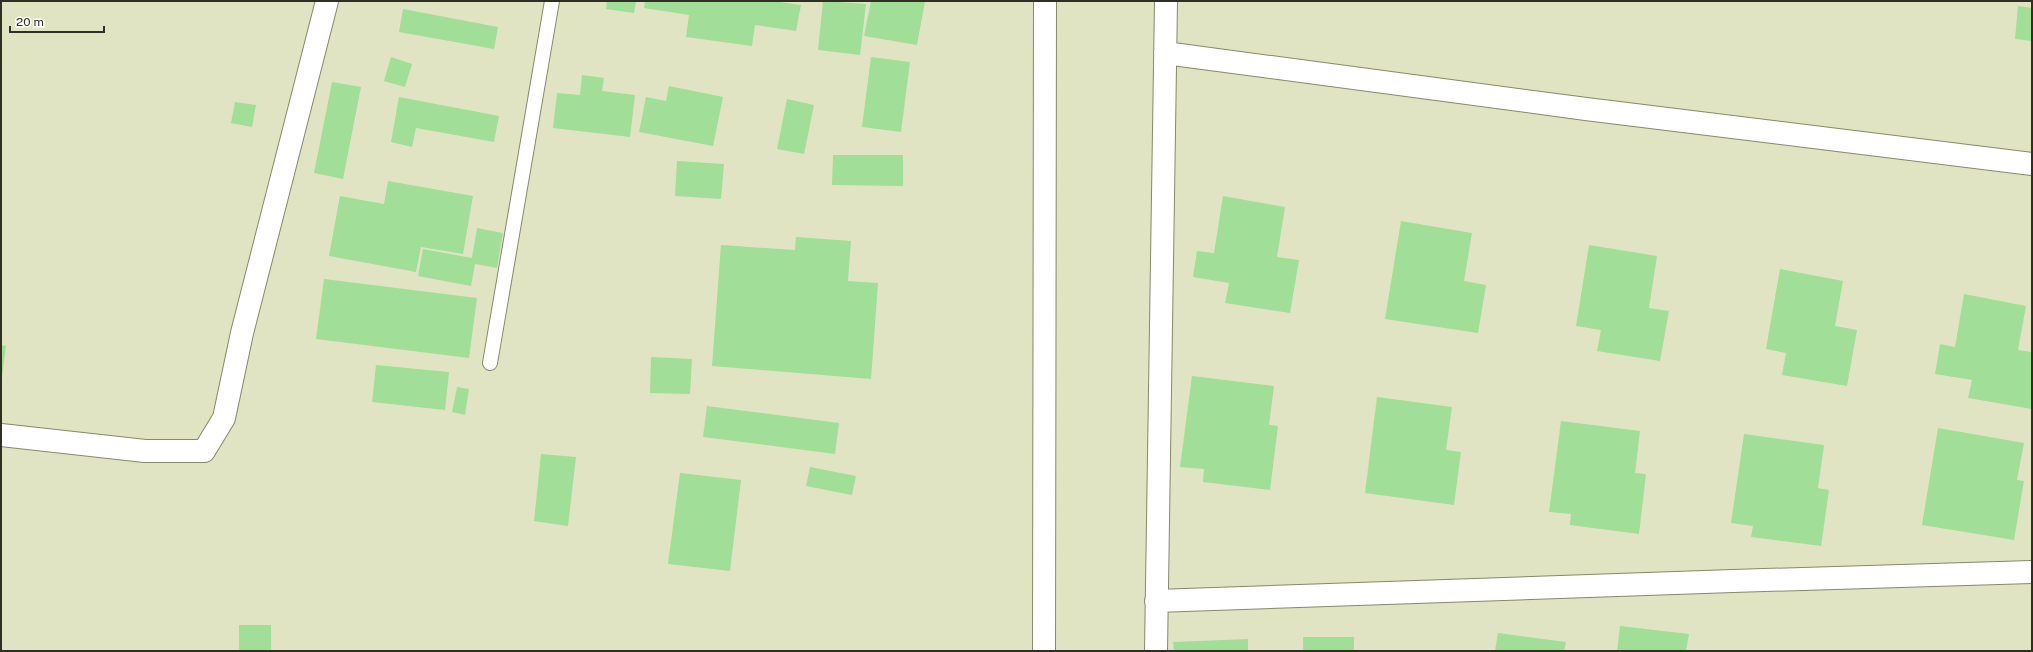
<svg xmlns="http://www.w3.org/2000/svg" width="2033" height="652" viewBox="0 0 2033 652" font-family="'Public Sans',sans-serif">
<rect width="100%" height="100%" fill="#e1e4c3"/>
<!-- building -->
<path fill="#a1de97" d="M607,1H636L634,13L606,9Z
M645,1H772L801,5L796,31L755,25L752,46L686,37L689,15L644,8Z
M823,1L866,4L860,55L818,50Z
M871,1H925L917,45L864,36Z
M2018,6L2032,8V41L2015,39Z
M403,9L498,27L494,49L399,32Z
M391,57L412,64L405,87L384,81Z
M871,57L910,62L901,132L862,127Z
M582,75L604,78L602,91L635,95L630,137L553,128L557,93L580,95Z
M332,82L361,87L343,179L314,173Z
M669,86L723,97L713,146L639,132L646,97L666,101Z
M399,97L499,116L494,142L416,128L412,147L391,142Z
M787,99L814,105L804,154L777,149Z
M235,102L256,105L252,127L231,123Z
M833,155H903V186L832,185Z
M677,161L724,164L721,199L675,196Z
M388,181L473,196L463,254L421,247L416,272L329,256L340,196L384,204Z
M1223,196L1285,207L1277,257L1299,260L1290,313L1225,303L1229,283L1193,277L1197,251L1214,253Z
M1401,221L1472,233L1464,281L1486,285L1478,333L1385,319Z
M477,228L503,233L497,268L475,264L471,286L418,276L423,249L472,258Z
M796,237L851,241L848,281L878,283L871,379L712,366L721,245L795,250Z
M1589,245L1657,256L1649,308L1669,311L1660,361L1597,351L1601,330L1576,326Z
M1780,269L1843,281L1835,326L1857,330L1847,386L1782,375L1786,353L1766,349Z
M324,279L477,298L469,358L316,339Z
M1964,294L2026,306L2018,350L2032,352V409L1968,398L1972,380L1935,374L1940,344L1955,347Z
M1,345L6,346L2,377H1Z
M651,357L692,359L690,394L650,393Z
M376,365L449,372L445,410L372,402Z
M1192,376L1274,386L1269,425L1278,426L1270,490L1203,482L1204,469L1180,467Z
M457,387L469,389L465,415L452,412Z
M1377,397L1452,407L1446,450L1461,452L1454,505L1365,493Z
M707,406L839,423L835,454L703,437Z
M1561,421L1640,431L1635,473L1646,474L1639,534L1570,525L1571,514L1549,512Z
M1938,428L2024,443L2017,480L2024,481L2014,540L1922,525Z
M1744,434L1824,445L1818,488L1829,490L1821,546L1751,537L1753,526L1731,523Z
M541,454L576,457L568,526L534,521Z
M810,467L856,476L852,495L806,486Z
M680,473L741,480L730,571L668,564Z
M239,625H271V651H239Z
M1620,626L1689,634L1686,651H1617Z
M1498,633L1566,642L1564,651H1495Z
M1303,637H1354V651H1303Z
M1248,639V651H1174L1173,642Z"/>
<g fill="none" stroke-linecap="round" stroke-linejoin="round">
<defs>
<path id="lane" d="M490,363L552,1"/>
<path id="street" d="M1165,53L1586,109L2032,164
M1,435L145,451H204L224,418L242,333L327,1
M1156,601L1733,581L2032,572
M1044,651L1045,1
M1156,651L1166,1"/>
</defs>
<!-- lane casing -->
<use href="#lane" stroke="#86896a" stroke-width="16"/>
<!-- street casing -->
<use href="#street" stroke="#86896a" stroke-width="24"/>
<!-- lane -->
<use href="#lane" stroke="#fff" stroke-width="14"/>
<!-- street -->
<use href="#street" stroke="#fff" stroke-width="22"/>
</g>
<!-- border -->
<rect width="2033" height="652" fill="none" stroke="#2f3023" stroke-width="4"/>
<!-- scale -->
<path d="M10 26v6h94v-6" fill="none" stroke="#2f3023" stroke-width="2"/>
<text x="16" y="26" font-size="12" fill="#2f3023" stroke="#ffffff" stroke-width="3" paint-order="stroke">20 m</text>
</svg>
